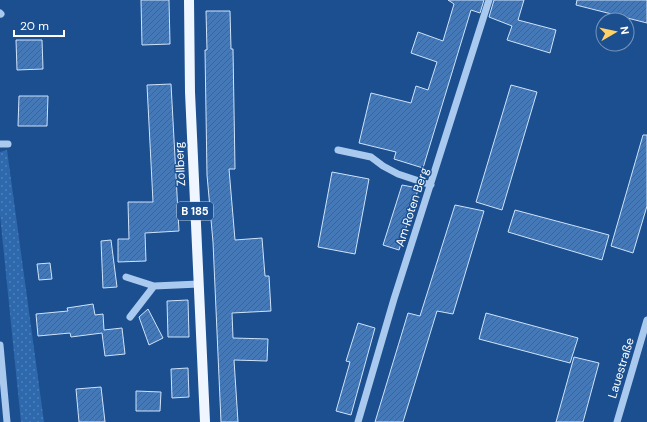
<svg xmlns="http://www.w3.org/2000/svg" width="647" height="422" viewBox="0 0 647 422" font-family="'DM Sans',sans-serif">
<defs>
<pattern id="park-dots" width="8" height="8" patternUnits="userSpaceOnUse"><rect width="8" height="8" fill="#2e69ad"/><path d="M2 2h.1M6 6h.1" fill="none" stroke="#4d80b9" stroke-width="1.8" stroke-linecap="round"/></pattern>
<pattern id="building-hatch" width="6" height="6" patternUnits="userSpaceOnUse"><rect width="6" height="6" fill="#4478b7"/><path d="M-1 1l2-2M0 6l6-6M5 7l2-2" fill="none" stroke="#486282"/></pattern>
</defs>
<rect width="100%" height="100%" fill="#1b4f8f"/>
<!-- park -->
<path fill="url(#park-dots)" d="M7,150L44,422H21L0,215V152Z"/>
<!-- building -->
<path fill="url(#building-hatch)" stroke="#cfe3fa" d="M141,0H169L170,44L142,45Z
M448,0H484L480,13L471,10L423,168L394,159L396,152L359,143L371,93L411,103L416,86L428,90L437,62L411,53L418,32L443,41L454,4Z
M494,0H524L518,20L556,30L550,53L507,40L512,26L489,17Z
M577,0H647V23L576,5Z
M206,11H230L231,49H233L235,169H229L235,240L262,238L265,276H269L271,311L232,313L233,338L268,339L267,361L234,360L238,422H221L213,242L207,175L205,50H207Z
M16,40H42L43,69L17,70Z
M171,84L179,231L145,233L146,261L118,262V239H129L128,202H153L147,85Z
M511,85L537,92L502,210L476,202Z
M19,96H48L47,126H18Z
M643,135H647V206L633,253L611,246Z
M332,172L369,179L355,254L318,247Z
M402,185L418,188V190L399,250L383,245Z
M455,205L484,211L453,314L437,311L403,422H375L408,313L420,316Z
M515,210L609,235L602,260L508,232Z
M111,240L117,287L103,288L101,241Z
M50,263L52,279L39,280L37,264Z
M188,300L189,337H168L167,301Z
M93,304L95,315L103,314L104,330L122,328L125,354L105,356L102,333L71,337L70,333L38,336L36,314L68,311L67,308Z
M148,309L163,338L149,345L139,317Z
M486,313L578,338L570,363L479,339Z
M358,323L375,328L351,415L336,411L350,362L346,361Z
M574,357L599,363L583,422H556Z
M188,368L189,397L172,398L171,369Z
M101,387L105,422H79L76,389Z
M136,391L161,392L160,411H136Z"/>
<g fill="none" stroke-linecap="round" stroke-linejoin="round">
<!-- minor -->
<path stroke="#a9c9ee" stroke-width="7" d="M0,13L1,14
M0,144H8
M338,150L371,157L383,166L398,174L431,185
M126,277L154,286
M130,317L154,286L199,284
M0,345L7,422
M358,422L394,299L489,0
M617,422L647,320"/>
<!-- major -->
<path stroke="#f0f6ff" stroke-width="10" d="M189,0L190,92L205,422"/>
</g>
<g text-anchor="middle" stroke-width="3" stroke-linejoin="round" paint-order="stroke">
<!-- shield labels -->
<rect fill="#1b4f8f" stroke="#bbcadd" stroke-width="1" x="177" y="202" width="36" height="18" rx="3"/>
<g font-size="11" font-weight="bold" fill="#fff">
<text x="195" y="215">B 185</text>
</g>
<!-- street labels -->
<g font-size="12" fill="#fff" stroke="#1b4f8f">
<text transform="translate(180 164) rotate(-93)" y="4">Zollberg</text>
<text transform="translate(412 207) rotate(-72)" y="4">Am Roten Berg</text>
<text transform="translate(621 368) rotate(-73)" y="4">Lauestraße</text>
</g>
</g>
<!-- north arrow -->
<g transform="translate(615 32) rotate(81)"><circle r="19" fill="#1b4f8f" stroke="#7695bc"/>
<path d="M0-3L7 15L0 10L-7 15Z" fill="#ffd166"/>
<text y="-6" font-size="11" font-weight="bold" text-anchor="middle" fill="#ffffff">N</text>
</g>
<!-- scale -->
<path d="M14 30v6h50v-6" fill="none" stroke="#ffffff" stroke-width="2"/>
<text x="20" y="30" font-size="12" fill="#ffffff" stroke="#1b4f8f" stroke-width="3" paint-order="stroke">20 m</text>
</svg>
